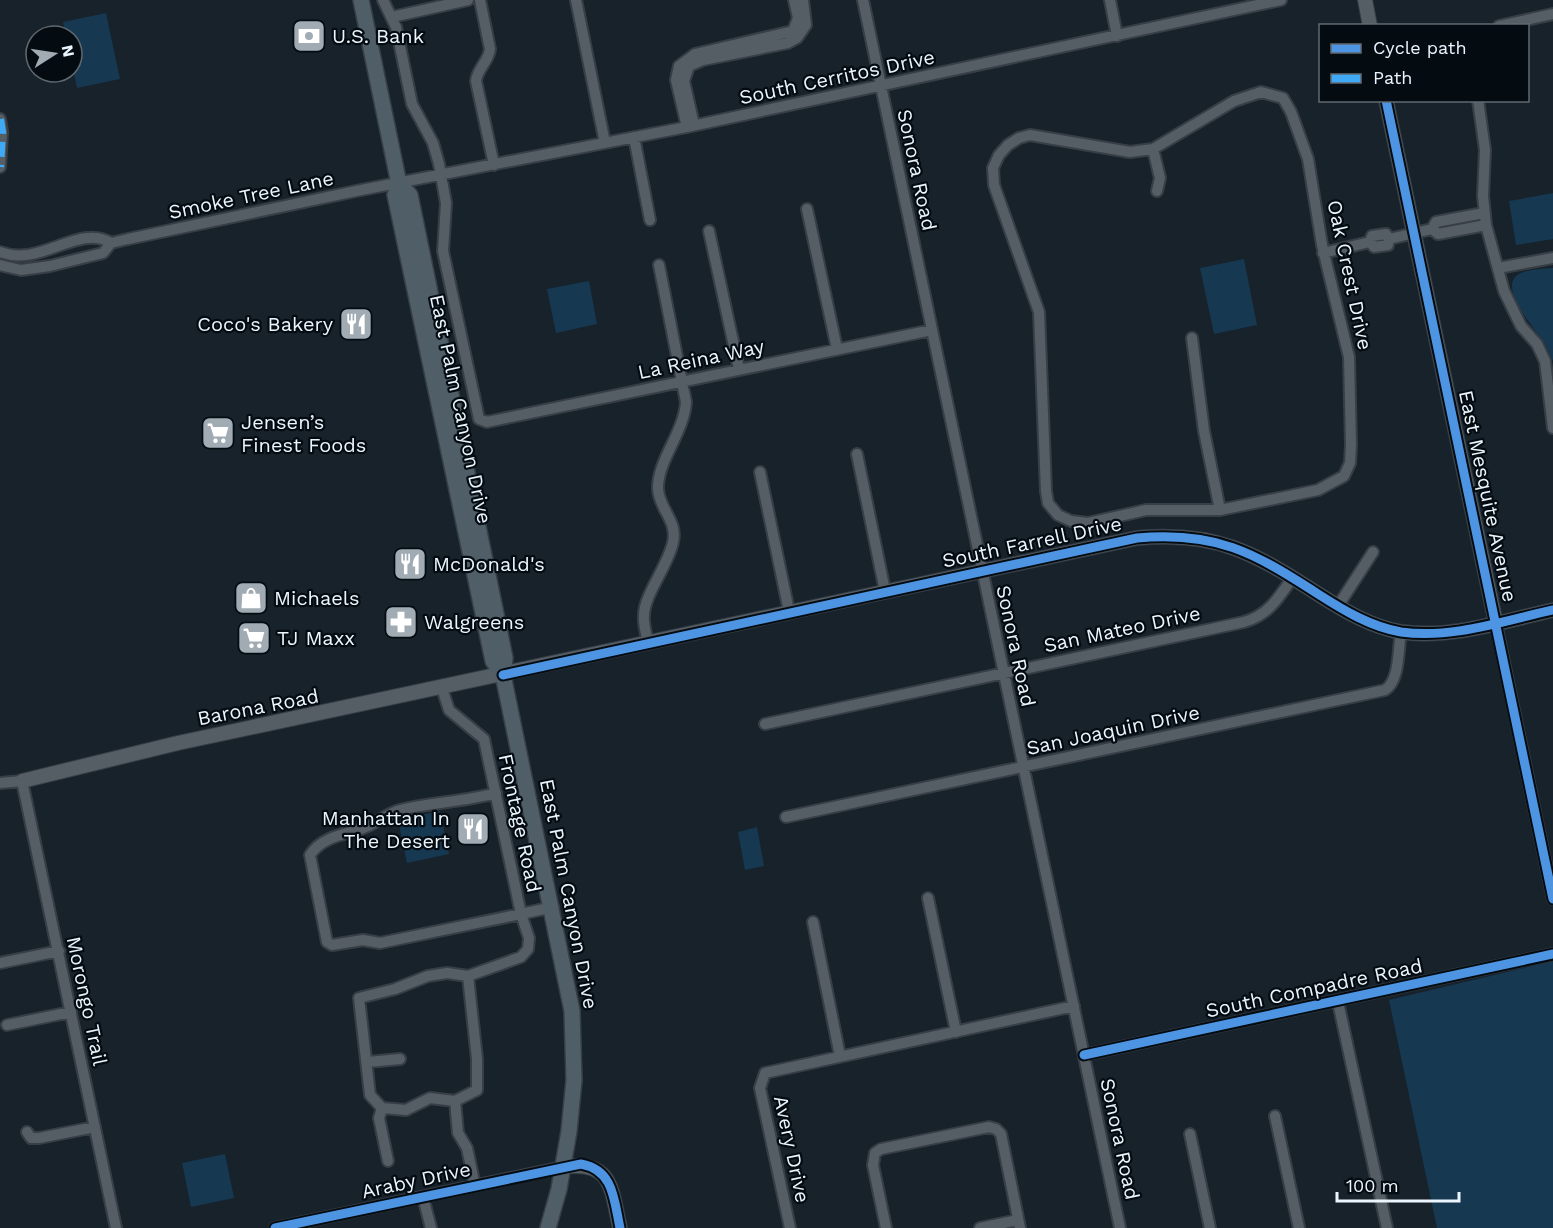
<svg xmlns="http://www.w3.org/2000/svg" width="1553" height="1228" viewBox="0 0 1553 1228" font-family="'Work Sans',sans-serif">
<rect width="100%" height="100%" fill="#17222b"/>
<!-- green -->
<path fill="#163851" d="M106,13L120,79L77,88L72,65V36H66L63,22Z
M1553,193V239L1516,245L1509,201Z
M1244,259L1257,325L1214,334L1200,268Z
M1553,268V361C1550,356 1548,350 1545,344C1538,332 1493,285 1521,273C1530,269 1543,269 1553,268Z
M589,281L597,324L556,333L547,289Z
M440,811L449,854L407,863L398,820Z
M757,827L764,866L745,870L738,832Z
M1553,961V1228H1437L1389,1000Z
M225,1154L234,1198L191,1207L182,1163Z"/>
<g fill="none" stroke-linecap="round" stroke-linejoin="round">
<defs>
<path id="street" d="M383,0L396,27L412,104L433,143L439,164L446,203L443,251L479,419L487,422L932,330
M480,0L490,49C489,61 477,69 476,81L494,165
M576,0L605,143
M863,0L1120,1228
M1110,0L1117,36
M392,17L468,0
M1499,26L1553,14
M1261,92L1283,98L1291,112L1308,159L1322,245L1349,357L1351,445L1350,463L1344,476L1318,490L1220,510H1146L1088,523L1071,521L1058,515L1048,503L1046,491L1039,312L994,185L993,168L999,155L1008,145L1019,138L1030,135L1130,152L1153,149L1234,101Z
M1478,100L1485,150L1483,196L1486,225L1504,291L1521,326L1537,344L1545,361L1553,428
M0,119L2,132L0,167
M694,125L684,81L689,66L703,60L788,43L797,38L806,25L803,0
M687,127L676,80L679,66L695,54L793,31L798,18L794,0
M634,137L650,220
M1153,149L1160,178L1157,191
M807,209L837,349
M1432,229L1438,234L1486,225
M709,231L739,369
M1389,239L1432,229L1436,222L1484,213
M0,252C40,268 78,223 111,243
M1323,253L1370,242L1374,247L1388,245L1389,239L1386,234L1372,236L1370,242
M0,265L21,270L50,266L103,253L111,243L128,239L361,190L687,127L1281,0
M1498,268L1553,258
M1192,338L1204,431L1220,510
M857,454L885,591
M760,472L789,611
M1338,606L1373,552
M1496,624L1553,899
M648,642C646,633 643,624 644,615C644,595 669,564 673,542C678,521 659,509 658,489C657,461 684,433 686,402L659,265
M442,688L449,710L484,739L521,914L553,907
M765,724L1244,622C1269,615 1279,597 1293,577
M0,783L22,781L116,1228
M786,817L1385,690C1400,681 1398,648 1401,632
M928,898L956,1032
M813,922L840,1056
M0,963L59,951
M447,973L468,976L477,1059V1090L455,1101L430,1098L406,1110L382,1108L370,1095L359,998L395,989L428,976Z
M468,976L521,957L528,949L529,938L521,914L380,943L363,940L332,945L327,942L310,855C321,838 341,835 358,830C373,826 385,814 400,810C432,802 464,802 496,793
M1338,1002L1387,1228
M7,1025L71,1012
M1084,1055L1553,954
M368,1062L400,1059
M455,1101L458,1133L467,1148L475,1186
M382,1108L379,1118L388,1161
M1275,1116L1299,1228
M27,1132L31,1138H39L95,1127
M1190,1134L1210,1228
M423,1197L431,1228
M275,1228L563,1167
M790,1228L760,1088L765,1073L1074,1006
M886,1228L873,1165L875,1153L881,1149L989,1127L996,1129L1001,1134L1020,1228
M980,1228L1018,1220"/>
<path id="secondary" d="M1365,0L1370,26
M1386,100L1496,624
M22,781L178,743L1137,538C1216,531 1253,552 1318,594C1343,610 1371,627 1401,632C1452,639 1503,621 1553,610
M563,1167C613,1160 611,1189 620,1228"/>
<path id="primary" d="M361,0L399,184L410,195L505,658L503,675L572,1011L574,1080L569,1131L559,1189L548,1228
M399,184L395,195L493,661L503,675"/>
</defs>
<!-- street casing -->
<use href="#street" stroke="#373e46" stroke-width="14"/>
<!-- secondary casing -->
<use href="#secondary" stroke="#373e46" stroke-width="16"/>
<!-- primary casing -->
<use href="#primary" stroke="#373e46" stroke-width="18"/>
<!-- street -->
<use href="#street" stroke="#555e65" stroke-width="10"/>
<!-- secondary -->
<use href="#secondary" stroke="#555e65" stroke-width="14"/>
<!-- primary -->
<use href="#primary" stroke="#4f5e67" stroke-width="15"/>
<!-- quiet -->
<path stroke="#3fa9f5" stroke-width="8" stroke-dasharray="15 8" stroke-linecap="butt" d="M0,119L2,132L0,167"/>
<defs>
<path id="cycleway" d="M1386,100L1553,899
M503,675L1137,538C1216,531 1253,552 1318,594C1343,610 1371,627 1401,632C1452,639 1503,621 1553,610
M1084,1055L1553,954
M275,1228L581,1164C614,1170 614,1200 620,1228"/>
</defs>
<!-- cycleway casing -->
<use href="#cycleway" stroke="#040c12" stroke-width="13"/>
<!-- cycleway -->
<use href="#cycleway" stroke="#4d94e3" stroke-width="9"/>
</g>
<!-- icons -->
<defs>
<symbol id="bank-square" viewBox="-11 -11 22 22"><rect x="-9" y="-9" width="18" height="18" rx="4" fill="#a1abb4" stroke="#040c12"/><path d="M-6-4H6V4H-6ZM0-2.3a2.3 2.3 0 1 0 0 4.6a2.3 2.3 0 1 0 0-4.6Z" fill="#fff"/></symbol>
<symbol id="restaurant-square" viewBox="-11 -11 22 22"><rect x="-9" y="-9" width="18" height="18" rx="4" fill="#a1abb4" stroke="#040c12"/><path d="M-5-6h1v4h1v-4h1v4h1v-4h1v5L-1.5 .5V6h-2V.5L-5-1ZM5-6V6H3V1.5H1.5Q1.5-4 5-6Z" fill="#fff"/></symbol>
<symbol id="supermarket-square" viewBox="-11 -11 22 22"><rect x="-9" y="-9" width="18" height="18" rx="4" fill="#a1abb4" stroke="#040c12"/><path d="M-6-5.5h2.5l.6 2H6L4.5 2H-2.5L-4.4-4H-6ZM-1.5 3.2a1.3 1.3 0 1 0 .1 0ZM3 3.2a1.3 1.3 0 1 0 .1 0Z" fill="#fff"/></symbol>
<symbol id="shop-square" viewBox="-11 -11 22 22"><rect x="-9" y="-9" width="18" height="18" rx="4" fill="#a1abb4" stroke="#040c12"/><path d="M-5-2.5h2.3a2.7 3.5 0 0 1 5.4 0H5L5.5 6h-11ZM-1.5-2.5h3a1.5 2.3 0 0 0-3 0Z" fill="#fff"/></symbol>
<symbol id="pharmacy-square" viewBox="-11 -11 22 22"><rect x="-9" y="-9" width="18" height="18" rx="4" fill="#a1abb4" stroke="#040c12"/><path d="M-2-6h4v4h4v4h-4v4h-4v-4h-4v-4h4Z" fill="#fff"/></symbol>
</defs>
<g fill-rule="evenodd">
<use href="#bank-square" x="290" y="17" width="38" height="38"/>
<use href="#restaurant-square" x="337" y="305" width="38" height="38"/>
<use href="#supermarket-square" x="199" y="414" width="38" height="38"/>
<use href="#restaurant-square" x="391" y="545" width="38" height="38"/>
<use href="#shop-square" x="232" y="579" width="38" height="38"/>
<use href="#pharmacy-square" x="382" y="603" width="38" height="38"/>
<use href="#supermarket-square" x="235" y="619" width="38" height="38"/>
<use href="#restaurant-square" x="454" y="810" width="38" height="38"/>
</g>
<g text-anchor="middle" stroke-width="4.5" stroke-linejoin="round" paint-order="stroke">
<!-- poi labels -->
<g font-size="20" fill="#ebf5fe" stroke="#040c12" text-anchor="start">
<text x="332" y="43">U.S. Bank</text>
<text x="333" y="331" text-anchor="end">Coco's Bakery</text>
<text x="241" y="429">Jensen’s<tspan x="241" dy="23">Finest Foods</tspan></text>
<text x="433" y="571">McDonald's</text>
<text x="274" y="605">Michaels</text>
<text x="424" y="629">Walgreens</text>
<text x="277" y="645">TJ Maxx</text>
<text x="450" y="825" text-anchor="end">Manhattan In<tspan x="450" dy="23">The Desert</tspan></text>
</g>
<!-- street labels -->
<g font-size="20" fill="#ebf5fe" stroke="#040c12">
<text transform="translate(837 77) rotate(-12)" y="7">South Cerritos Drive</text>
<text transform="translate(917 170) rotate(78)" y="7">Sonora Road</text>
<text transform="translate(251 195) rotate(-12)" y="7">Smoke Tree Lane</text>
<text transform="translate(1350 275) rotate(78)" y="7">Oak Crest Drive</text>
<text transform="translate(701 359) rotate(-12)" y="7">La Reina Way</text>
<text transform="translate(461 409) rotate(78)" y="7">East Palm Canyon Drive</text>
<text transform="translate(1488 496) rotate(78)" y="7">East Mesquite Avenue</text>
<text transform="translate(1032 542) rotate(-12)" y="7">South Farrell Drive</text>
<text transform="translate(1122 629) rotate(-12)" y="7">San Mateo Drive</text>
<text transform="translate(1016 646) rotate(78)" y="7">Sonora Road</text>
<text transform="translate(258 707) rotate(-11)" y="7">Barona Road</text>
<text transform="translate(1113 730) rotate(-12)" y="7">San Joaquin Drive</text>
<text transform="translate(520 823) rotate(78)" y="7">Frontage Road</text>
<text transform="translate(569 894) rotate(79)" y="7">East Palm Canyon Drive</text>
<text transform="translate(1314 988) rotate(-12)" y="7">South Compadre Road</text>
<text transform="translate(87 1001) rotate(78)" y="7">Morongo Trail</text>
<text transform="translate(1120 1139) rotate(78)" y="7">Sonora Road</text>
<text transform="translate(792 1149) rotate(78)" y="7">Avery Drive</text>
<text transform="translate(416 1180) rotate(-12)" y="7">Araby Drive</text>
</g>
</g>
<!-- legend -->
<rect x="1319" y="24" width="210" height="78" fill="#040c12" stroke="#606970" stroke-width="1.5"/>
<rect x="1331" y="44" width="30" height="9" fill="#4d94e3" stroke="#606970" stroke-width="1.5"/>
<text x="1373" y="54" font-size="18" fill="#ebf5fe">Cycle path</text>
<rect x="1331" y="74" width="30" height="9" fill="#3fa9f5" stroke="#606970" stroke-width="1.5"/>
<text x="1373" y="84" font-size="18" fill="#ebf5fe">Path</text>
<!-- north arrow -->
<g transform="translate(54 54) rotate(78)"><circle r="28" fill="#040c12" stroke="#606970" stroke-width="1.5"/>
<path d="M0-4.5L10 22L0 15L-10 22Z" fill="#a1abb4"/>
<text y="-9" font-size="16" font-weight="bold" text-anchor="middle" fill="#ebf5fe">N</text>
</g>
<!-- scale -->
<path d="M1337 1192v9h122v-9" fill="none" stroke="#ebf5fe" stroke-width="3"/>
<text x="1346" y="1192" font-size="18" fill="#ebf5fe" stroke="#040c12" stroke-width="4.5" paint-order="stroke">100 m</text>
</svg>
